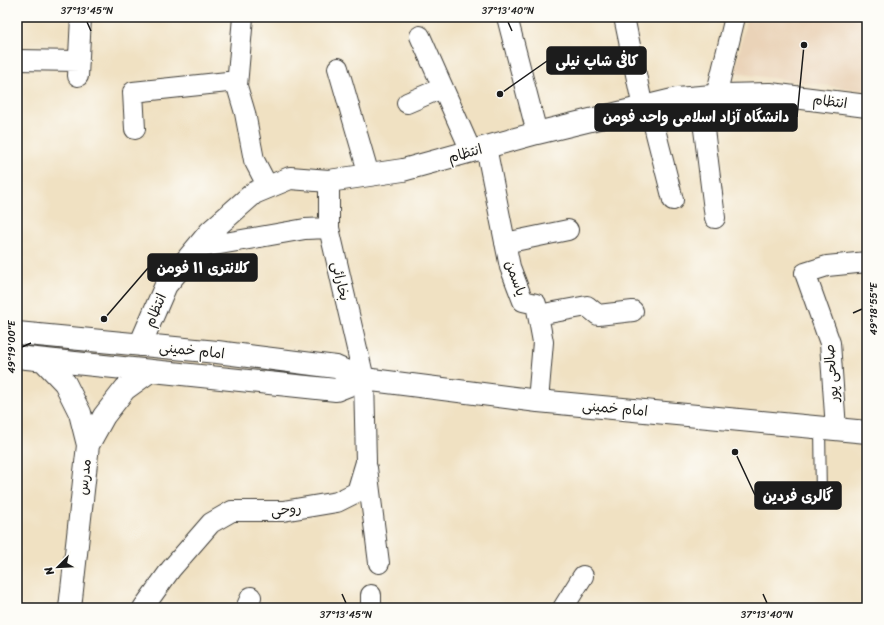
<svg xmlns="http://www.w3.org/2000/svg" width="884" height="625" viewBox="0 0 884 625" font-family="Sriracha,'Playpen Sans Arabic',sans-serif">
<rect width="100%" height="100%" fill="#fdfcf7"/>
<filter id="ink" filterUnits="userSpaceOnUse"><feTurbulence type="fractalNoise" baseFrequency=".025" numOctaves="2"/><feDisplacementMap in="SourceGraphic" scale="8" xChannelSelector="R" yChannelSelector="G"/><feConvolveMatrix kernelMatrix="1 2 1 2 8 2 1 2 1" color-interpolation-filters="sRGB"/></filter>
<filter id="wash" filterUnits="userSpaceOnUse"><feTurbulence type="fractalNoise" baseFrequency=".012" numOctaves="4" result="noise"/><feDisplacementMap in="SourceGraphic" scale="16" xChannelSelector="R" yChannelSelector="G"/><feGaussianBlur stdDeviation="0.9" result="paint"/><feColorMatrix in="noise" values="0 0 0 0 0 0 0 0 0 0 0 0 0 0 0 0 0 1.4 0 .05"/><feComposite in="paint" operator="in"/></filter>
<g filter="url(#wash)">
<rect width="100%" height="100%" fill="#f0e1c2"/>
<!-- built -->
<path fill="#ead3b8" d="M747,17H867V91L735,73Z"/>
</g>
<g filter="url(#ink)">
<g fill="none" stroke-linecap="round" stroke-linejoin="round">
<defs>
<path id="lane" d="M820,427L821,498"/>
<path id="street" d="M243,17L237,86L245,113L254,160L268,187
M507,17L537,133
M624,17L643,108
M420,36L471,151
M17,60L79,61
M338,68L369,175
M78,76L81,17
M716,96L735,17
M700,97L715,218
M407,103L442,88
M649,106L673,200
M135,129L133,92L237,81
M486,147L510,267L523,301L536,304L543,342L538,401
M505,243L568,230
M197,248L305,229L329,228
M538,315L587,306L598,315L633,311
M836,429L830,343L805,273L827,266L867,262
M367,468L379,563
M371,595V608
M143,608L171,569L211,523L232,511H283L337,502L357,492L366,462L364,379L329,228V181
M246,608L251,597
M563,608L583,576"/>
<path id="secondary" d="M17,333L217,352L336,367L364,379L538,401L867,432
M140,345L166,285L210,232L254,193L290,178L329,181L403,170L537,133L677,99L724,95L770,94L867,106
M17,357L336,390L364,379
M43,360L65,383L80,413L88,445L70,608
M88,445L104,416L125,389L150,371"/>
</defs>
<!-- lane casing -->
<use href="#lane" stroke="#3c3a35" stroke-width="12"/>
<!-- street casing -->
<use href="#street" stroke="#3c3a35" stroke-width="22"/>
<!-- secondary casing -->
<use href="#secondary" stroke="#3c3a35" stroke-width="24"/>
<!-- lane -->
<use href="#lane" stroke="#fff" stroke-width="10"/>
<!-- street -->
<use href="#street" stroke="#fff" stroke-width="20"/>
<!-- secondary -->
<use href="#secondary" stroke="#fff" stroke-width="22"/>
</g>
</g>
<!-- ticks -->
<path fill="none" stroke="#1c1c1c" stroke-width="1.5" d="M87,22L91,31M508,22L512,31M853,313L862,309M22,347L31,343M342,594L346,603M763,594L767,603"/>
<g text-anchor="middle" stroke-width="3" stroke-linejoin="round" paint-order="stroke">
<!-- street labels -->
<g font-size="14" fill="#1c1c1c" stroke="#fdfcf7">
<text transform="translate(830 101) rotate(7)" y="5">انتظام</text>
<text transform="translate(465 153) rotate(-16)" y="5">انتظام</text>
<text transform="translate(516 278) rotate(70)" y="5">یاسمن</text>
<text transform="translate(341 281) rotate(77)" y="5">بخارائی</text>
<text transform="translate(155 310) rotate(-67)" y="5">انتظام</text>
<text transform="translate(192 350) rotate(6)" y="5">امام خمینی</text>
<text transform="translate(831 373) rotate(-95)" y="5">صالحی پور</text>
<text transform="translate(615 408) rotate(5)" y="5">امام خمینی</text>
<text transform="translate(84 477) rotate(-84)" y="5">مدرس</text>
<text transform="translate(286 509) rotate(-6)" y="5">روحی</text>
</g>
</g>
<!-- callouts -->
<path fill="none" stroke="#1c1c1c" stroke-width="1.5" d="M500 94L547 61M804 45L797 117M104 319L148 268M735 452L755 495"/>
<g fill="#1c1c1c" stroke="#fdfcf7" stroke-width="1.5">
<circle cx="500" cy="94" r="4"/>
<circle cx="804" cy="45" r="4"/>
<circle cx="104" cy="319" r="4"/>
<circle cx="735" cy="452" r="4"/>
</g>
<g fill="#1c1c1c" stroke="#1c1c1c" stroke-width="1.5">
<rect x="547" y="47" width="99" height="27" rx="4"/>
<rect x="595" y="104" width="202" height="27" rx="4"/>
<rect x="148" y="254" width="109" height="27" rx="4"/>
<rect x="755" y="482" width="86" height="27" rx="4"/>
</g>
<g font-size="15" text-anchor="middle" font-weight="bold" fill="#fff">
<text x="597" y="66">کافی شاپ نیلی</text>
<text x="696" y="122">دانشگاه آزاد اسلامی واحد فومن</text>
<text x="203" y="273">کلانتری ۱۱ فومن</text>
<text x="798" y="501">گالری فردین</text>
</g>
<!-- margin -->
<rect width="884" height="625" fill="none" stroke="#fdfcf7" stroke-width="44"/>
<!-- north arrow -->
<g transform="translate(58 567) rotate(246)" stroke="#fdfcf7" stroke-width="3" paint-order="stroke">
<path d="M0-3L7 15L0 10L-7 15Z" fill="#1c1c1c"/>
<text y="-6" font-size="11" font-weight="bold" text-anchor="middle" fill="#1c1c1c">N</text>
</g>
<rect x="22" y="22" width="840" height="581" fill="none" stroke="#1c1c1c" stroke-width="1.5"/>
<g font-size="10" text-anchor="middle" fill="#1c1c1c">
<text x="87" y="14">37°13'45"N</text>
<text x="508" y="14">37°13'40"N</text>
<text transform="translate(873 309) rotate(-90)" y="4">49°18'55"E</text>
<text transform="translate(11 347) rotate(-90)" y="4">49°19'00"E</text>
<text x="346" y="618">37°13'45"N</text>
<text x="767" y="618">37°13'40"N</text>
</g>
</svg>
